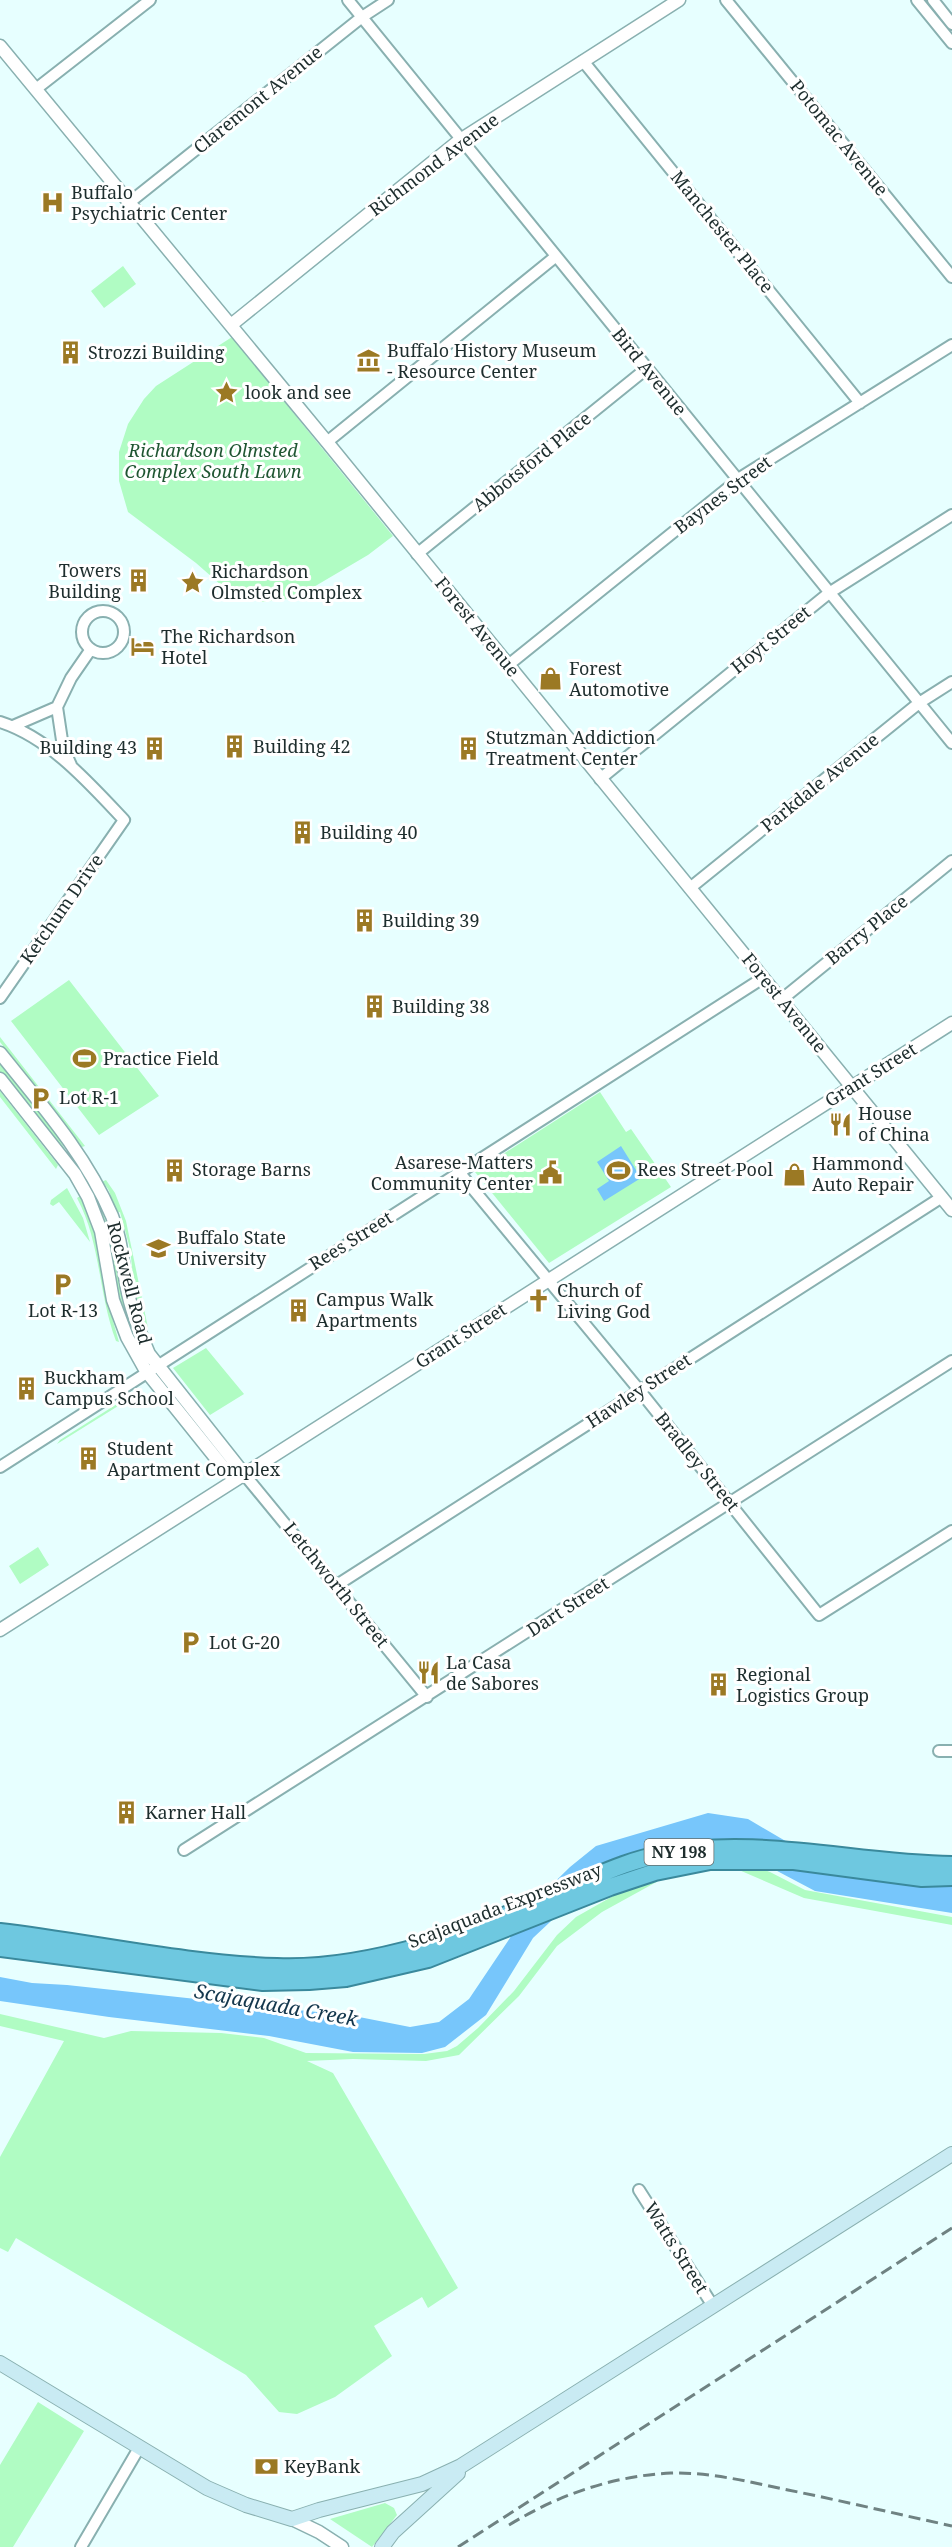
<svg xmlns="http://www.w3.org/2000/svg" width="952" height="2547" viewBox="0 0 952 2547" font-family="'Noto Serif',serif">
<rect width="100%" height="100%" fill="#e7ffff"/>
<!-- green -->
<path fill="#b0fcc3" d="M123,266L136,284L104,308L91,291Z
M232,337L393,536L368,555L295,598L263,602L229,592L196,563L128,512L119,481V452L128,424L144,399L156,386Z
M69,980L159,1096L99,1135L11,1021Z
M0,1037L85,1146L82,1147L0,1042Z
M0,1059L53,1127L69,1157L0,1073Z
M0,1091L58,1165L56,1169L0,1097Z
M600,1092L626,1132L631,1129L671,1187L549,1263L475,1172Z
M106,1180L115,1193L126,1221L148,1328C132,1311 134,1268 129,1245C126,1234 123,1223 120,1212L117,1213C109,1202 114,1190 101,1182Z
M67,1188L83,1218L90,1242L59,1202L53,1206L50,1204L51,1200Z
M90,1188C104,1202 146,1339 143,1358L118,1302L106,1231Z
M80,1196L95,1230L105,1293L119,1342L116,1341C98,1293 101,1243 77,1198Z
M206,1348L244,1394L210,1415L173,1368Z
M128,1397L131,1398L57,1444L60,1440Z
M38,1547L49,1565L20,1584L9,1566Z
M728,1856L770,1872L805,1890L952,1917V1925L804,1898L739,1870L711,1866L671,1874L602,1912L557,1946L519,1996L459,2055L426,2061L353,2059L307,2061L333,2073L458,2288L428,2308L422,2297L374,2326L392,2356L335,2397L297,2414L279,2412L246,2375L16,2238L8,2252L0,2248V2157L64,2041L0,2026V2014L104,2038L131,2031L221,2033L264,2038L306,2053L424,2054L447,2051L457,2046L478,2028L514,1991L557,1935L576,1917L636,1883Z
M38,2402L84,2431L13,2547H0V2465Z
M385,2503L394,2508L397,2515L372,2547L330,2519Z"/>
<!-- water -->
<path fill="#77c6fb" d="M621,1146L641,1178L604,1201L597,1189L609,1181L597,1162Z
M708,1813L748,1819L794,1846L888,1877L952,1887V1913L815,1891L749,1856L694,1842L584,1890L533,1938L486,2015L445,2047L422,2053L353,2052L269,2036L109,2017L0,2001V1977L32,1983L67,1985L354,2016L410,2027L439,2022L469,1999L510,1938L519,1917L570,1867L596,1846Z"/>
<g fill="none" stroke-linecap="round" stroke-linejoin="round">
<defs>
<path id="minor" d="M348,0L952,743
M726,0L952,277
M917,0L952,43
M933,0L952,24
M583,61L860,403
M36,89L150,0
M130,202L362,17L388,0
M327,442L555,257
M417,554L646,369
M82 632a21 21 0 1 1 42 0a21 21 0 1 1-42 0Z
M507,666L743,476L952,345
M57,707L63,747L71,765
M0,722C50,738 89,783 124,820L0,998
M13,726L57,707L71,678L91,649
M600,779L829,593L952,515
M690,888L919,703L952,682
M781,1000L952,861
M459,1172L640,1391L819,1615L952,1531
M0,1467L763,978
M244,1474L427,1697
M337,1585L942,1197
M939,1751H952
M184,1850L952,1361
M639,2190L713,2306
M81,2547L139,2448"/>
<path id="tertiary" d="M0,46L327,442L952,1210
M231,325L460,140L679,0
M0,1053C41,1104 86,1155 112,1216C122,1240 122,1263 127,1288C131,1311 140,1333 149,1354L244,1474
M0,1079L75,1174L88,1197L101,1231L113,1300L127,1337L146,1371L223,1467L243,1474
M0,1630L952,1023
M292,2519L319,2532L342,2547"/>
<path id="secondary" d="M0,2363L207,2488L246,2505L292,2519L319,2510L422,2484L461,2466L952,2154
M382,2547L393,2532L458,2473"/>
<path id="trunk" d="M0,1932C92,1943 184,1964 277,1967C325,1969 376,1959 422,1946C475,1931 526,1906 576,1884C603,1873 631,1860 659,1855C757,1835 854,1864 952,1865
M0,1948L263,1982L309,1981L346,1978L428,1959L610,1887L655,1872L710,1861H794L922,1878L952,1877"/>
</defs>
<!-- minor casing -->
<use href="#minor" stroke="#89b0b0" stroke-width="14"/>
<!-- tertiary casing -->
<use href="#tertiary" stroke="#89b0b0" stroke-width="15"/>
<!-- secondary casing -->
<use href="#secondary" stroke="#89b0b0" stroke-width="16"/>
<!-- trunk casing -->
<use href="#trunk" stroke="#3a899c" stroke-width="20"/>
<!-- minor -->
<use href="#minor" stroke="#fff" stroke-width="10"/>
<!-- tertiary -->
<use href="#tertiary" stroke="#fff" stroke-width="12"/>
<!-- secondary -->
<use href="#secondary" stroke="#c9ebf3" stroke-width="14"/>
<!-- trunk -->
<use href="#trunk" stroke="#6ec8e0" stroke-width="16"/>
<!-- rail -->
<path stroke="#6f8282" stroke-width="3" stroke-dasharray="12 6" stroke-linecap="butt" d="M509,2525C558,2495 612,2476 671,2473C710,2472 750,2482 788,2490C843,2501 897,2514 952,2526
M458,2547L952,2228"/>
</g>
<!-- icons -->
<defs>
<symbol id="hospital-bare" viewBox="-9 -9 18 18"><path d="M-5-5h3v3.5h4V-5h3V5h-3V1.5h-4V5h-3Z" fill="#9b7924" stroke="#fff" stroke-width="2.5" paint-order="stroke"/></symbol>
<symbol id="building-bare" viewBox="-9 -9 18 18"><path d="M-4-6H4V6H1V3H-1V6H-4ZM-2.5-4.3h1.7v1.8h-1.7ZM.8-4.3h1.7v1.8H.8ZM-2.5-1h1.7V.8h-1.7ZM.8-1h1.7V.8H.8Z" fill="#9b7924" stroke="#fff" stroke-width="2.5" paint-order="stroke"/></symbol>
<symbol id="museum-bare" viewBox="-9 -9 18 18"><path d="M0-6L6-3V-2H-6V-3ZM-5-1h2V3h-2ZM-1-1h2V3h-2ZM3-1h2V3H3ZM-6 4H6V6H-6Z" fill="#9b7924" stroke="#fff" stroke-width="2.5" paint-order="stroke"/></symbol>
<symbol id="sight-bare" viewBox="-9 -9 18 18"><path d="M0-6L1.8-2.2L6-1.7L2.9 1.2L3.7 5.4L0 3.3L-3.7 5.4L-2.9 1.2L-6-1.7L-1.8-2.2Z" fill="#9b7924" stroke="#fff" stroke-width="2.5" paint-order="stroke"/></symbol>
<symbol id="hotel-bare" viewBox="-9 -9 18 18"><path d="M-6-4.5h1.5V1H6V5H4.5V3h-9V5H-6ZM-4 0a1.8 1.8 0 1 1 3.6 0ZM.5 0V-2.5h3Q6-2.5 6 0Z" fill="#9b7924" stroke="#fff" stroke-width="2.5" paint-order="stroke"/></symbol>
<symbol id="shop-bare" viewBox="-9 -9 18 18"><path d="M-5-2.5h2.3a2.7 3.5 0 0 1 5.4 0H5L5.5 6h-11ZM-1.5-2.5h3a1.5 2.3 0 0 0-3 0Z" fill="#9b7924" stroke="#fff" stroke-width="2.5" paint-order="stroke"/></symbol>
<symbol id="stadium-bare" viewBox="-9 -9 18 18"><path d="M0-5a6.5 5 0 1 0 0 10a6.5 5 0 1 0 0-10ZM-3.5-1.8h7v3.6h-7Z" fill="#9b7924" stroke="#fff" stroke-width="2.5" paint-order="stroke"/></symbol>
<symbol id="parking-bare" viewBox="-9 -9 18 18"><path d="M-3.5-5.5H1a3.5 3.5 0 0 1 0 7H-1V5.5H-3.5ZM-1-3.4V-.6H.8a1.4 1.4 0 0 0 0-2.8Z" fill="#9b7924" stroke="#fff" stroke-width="2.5" paint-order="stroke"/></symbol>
<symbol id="restaurant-bare" viewBox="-9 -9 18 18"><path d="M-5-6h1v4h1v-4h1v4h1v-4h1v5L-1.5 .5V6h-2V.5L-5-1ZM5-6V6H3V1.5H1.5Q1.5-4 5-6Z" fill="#9b7924" stroke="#fff" stroke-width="2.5" paint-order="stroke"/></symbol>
<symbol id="civic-bare" viewBox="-9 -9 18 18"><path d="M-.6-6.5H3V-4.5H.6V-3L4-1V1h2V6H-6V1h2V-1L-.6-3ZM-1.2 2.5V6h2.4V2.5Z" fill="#9b7924" stroke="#fff" stroke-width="2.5" paint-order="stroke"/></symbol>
<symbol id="university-bare" viewBox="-9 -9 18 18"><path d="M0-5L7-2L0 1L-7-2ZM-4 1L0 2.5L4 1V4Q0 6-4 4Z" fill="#9b7924" stroke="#fff" stroke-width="2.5" paint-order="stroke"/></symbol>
<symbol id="church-bare" viewBox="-9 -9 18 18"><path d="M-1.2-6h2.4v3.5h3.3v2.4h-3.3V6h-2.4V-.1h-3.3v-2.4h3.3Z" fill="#9b7924" stroke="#fff" stroke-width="2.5" paint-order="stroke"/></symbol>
<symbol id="bank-bare" viewBox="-9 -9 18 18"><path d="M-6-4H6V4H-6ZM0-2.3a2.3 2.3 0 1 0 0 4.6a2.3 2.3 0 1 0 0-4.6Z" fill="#9b7924" stroke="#fff" stroke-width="2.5" paint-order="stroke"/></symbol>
</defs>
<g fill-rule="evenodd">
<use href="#hospital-bare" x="36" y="186" width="33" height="33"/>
<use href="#building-bare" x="54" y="336" width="33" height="33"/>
<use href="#museum-bare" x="352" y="344" width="33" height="33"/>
<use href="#sight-bare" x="210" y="376" width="33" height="33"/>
<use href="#building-bare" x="122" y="564" width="33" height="33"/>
<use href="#sight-bare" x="176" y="566" width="33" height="33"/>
<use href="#hotel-bare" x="126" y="630" width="33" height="33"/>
<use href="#shop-bare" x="534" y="662" width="33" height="33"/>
<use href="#building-bare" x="218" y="730" width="33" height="33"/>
<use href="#building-bare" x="138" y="732" width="33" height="33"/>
<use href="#building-bare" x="452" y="732" width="33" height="33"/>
<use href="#building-bare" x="286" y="816" width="33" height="33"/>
<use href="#building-bare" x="348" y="904" width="33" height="33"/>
<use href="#building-bare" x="358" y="990" width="33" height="33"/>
<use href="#stadium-bare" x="68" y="1042" width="33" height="33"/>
<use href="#parking-bare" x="24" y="1082" width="33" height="33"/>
<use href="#restaurant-bare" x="824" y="1108" width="33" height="33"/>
<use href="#building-bare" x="158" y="1154" width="33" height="33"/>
<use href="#stadium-bare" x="602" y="1154" width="33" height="33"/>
<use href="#civic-bare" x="534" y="1156" width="33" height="33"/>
<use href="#shop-bare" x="778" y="1158" width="33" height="33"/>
<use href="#university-bare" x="142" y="1232" width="33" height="33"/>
<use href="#parking-bare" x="46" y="1268" width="33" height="33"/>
<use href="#church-bare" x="522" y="1284" width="33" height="33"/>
<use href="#building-bare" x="282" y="1294" width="33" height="33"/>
<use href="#building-bare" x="10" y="1372" width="33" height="33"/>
<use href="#building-bare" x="72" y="1442" width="33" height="33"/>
<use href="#parking-bare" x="174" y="1626" width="33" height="33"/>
<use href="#restaurant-bare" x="412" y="1656" width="33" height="33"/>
<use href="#building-bare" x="702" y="1668" width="33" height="33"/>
<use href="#building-bare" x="110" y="1796" width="33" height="33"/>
<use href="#bank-bare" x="250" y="2450" width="33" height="33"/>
</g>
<g text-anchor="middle" stroke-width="6" stroke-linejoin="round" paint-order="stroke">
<!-- shield labels -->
<rect fill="#fff" stroke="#616c6c" stroke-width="1.5" x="644.5" y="1839" width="69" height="26" rx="4.5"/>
<g font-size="16" font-weight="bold" fill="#1d2d2d">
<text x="679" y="1858">NY 198</text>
</g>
<!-- street labels -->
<g font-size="18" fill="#1d2d2d" stroke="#fff">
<text transform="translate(258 100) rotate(-39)" y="6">Claremont Avenue</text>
<text transform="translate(839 138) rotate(51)" y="6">Potomac Avenue</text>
<text transform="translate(434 165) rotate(-37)" y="6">Richmond Avenue</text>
<text transform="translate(722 232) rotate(51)" y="6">Manchester Place</text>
<text transform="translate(649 372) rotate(51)" y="6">Bird Avenue</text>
<text transform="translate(532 462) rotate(-39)" y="6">Abbotsford Place</text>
<text transform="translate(723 495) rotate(-37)" y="6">Baynes Street</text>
<text transform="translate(477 627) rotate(51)" y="6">Forest Avenue</text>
<text transform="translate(771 640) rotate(-39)" y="6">Hoyt Street</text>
<text transform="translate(820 783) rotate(-39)" y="6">Parkdale Avenue</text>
<text transform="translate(62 909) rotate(-55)" y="6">Ketchum Drive</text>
<text transform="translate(867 930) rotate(-39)" y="6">Barry Place</text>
<text transform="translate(784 1003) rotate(51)" y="6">Forest Avenue</text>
<text transform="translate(871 1075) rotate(-32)" y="6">Grant Street</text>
<text transform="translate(351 1241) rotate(-32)" y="6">Rees Street</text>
<text transform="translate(129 1283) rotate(75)" y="6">Rockwell Road</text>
<text transform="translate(461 1336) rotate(-33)" y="6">Grant Street</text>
<text transform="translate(639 1391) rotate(-33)" y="6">Hawley Street</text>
<text transform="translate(697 1462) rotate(51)" y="6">Bradley Street</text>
<text transform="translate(336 1585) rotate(51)" y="6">Letchworth Street</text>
<text transform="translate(568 1607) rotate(-33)" y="6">Dart Street</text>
<text transform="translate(505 1906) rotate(-21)" y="6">Scajaquada Expressway</text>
<text transform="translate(676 2248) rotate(58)" y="6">Watts Street</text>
</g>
<!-- poi labels -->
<g font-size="18" fill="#1d2d2d" stroke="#fff" text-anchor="start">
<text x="71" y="199">Buffalo<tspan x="71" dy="21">Psychiatric Center</tspan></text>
<text x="387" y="357">Buffalo History Museum<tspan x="387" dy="21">- Resource Center</tspan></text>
<text x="88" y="359">Strozzi Building</text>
<text x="245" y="399">look and see</text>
<text x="121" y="577" text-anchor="end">Towers<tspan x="121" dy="21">Building</tspan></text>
<text x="211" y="578">Richardson<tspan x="211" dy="21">Olmsted Complex</tspan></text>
<text x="161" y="643">The Richardson<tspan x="161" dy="21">Hotel</tspan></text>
<text x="569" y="675">Forest<tspan x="569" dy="21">Automotive</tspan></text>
<text x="486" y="744">Stutzman Addiction<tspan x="486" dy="21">Treatment Center</tspan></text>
<text x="253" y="753">Building 42</text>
<text x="137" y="754" text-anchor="end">Building 43</text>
<text x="320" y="839">Building 40</text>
<text x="382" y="927">Building 39</text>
<text x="392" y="1013">Building 38</text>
<text x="103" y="1065">Practice Field</text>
<text x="59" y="1104">Lot R-1</text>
<text x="858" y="1120">House<tspan x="858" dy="21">of China</tspan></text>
<text x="533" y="1169" text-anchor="end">Asarese-Matters<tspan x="533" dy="21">Community Center</tspan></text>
<text x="812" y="1170">Hammond<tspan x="812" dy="21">Auto Repair</tspan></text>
<text x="192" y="1176">Storage Barns</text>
<text x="637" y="1176">Rees Street Pool</text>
<text x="177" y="1244">Buffalo State<tspan x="177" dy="21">University</tspan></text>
<text x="557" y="1297">Church of<tspan x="557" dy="21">Living God</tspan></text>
<text x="316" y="1306">Campus Walk<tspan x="316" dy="21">Apartments</tspan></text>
<text x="63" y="1317" text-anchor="middle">Lot R-13</text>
<text x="44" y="1384">Buckham<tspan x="44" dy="21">Campus School</tspan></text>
<text x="107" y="1455">Student<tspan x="107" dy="21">Apartment Complex</tspan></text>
<text x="209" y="1649">Lot G-20</text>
<text x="446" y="1669">La Casa<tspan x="446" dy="21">de Sabores</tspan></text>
<text x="736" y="1681">Regional<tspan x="736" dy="21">Logistics Group</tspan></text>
<text x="145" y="1819">Karner Hall</text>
<text x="284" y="2473">KeyBank</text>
</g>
<!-- park labels -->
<g font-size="18" font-style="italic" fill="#1f5632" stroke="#fff">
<text x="213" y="457">Richardson Olmsted<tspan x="213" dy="21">Complex South Lawn</tspan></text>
</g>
<!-- water labels -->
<g font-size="20" font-style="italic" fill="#14374d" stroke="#fff">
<text transform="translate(276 2005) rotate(10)" y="7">Scajaquada Creek</text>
</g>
</g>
</svg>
